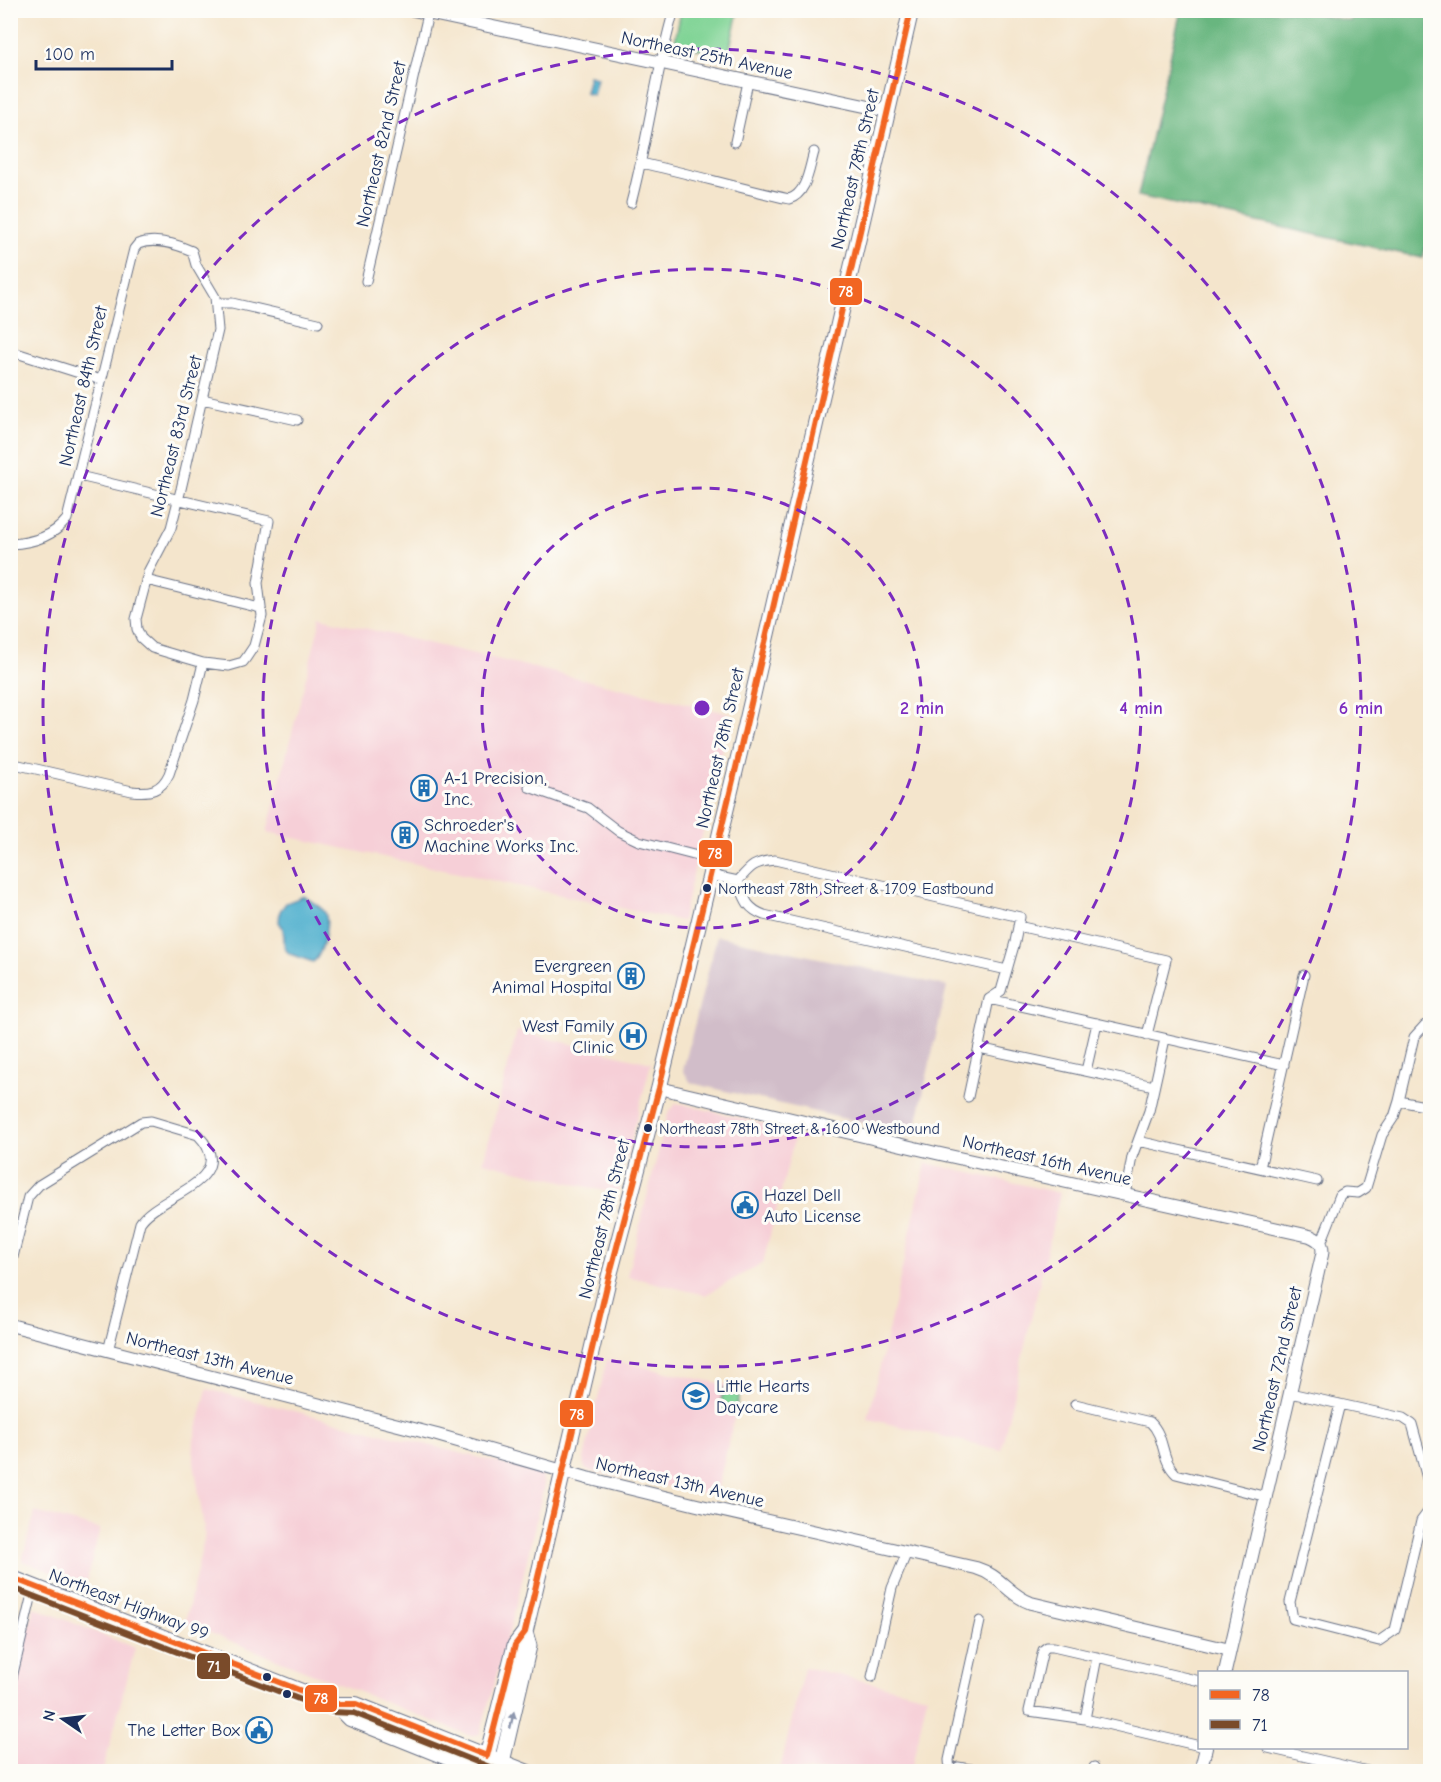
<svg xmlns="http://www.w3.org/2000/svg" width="1441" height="1782" viewBox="0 0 1441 1782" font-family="'Comic Neue',sans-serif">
<rect width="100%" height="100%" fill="#fdfcf7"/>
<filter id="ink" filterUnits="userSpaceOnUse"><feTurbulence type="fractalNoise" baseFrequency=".0167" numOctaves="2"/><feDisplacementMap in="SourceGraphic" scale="12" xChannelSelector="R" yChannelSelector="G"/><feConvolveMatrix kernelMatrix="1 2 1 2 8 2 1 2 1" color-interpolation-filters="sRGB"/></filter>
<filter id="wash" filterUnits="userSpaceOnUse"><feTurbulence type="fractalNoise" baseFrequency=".008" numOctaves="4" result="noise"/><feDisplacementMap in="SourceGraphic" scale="24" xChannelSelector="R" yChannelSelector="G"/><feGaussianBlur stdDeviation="1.35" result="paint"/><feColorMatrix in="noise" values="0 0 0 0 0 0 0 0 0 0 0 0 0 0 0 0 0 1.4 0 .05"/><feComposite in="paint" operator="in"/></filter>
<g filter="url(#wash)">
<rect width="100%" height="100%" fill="#f4e5cc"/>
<!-- built -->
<path fill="#f6cfd7" d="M321,618L731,714L682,921L267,832Z
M517,1031L651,1063L617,1194L483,1162Z
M676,1104H682L796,1132L763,1263L705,1295L627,1276L668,1113Z
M926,1163L1060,1193L1001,1450L868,1419Z
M607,1359L741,1388L716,1496L586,1470L583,1463Z
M207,1389L539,1473L542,1475L544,1486L516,1607L480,1734L472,1736L463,1733L185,1623L205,1535L193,1455L194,1440Z
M35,1512L100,1529L85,1585L22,1561Z
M34,1607L135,1648L103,1771H11V1703Z
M804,1667L927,1696L911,1771H780Z"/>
<!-- industrial -->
<path fill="#d1bdc9" d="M717,936L947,986L914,1135L691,1083L683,1070Z"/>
<!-- green -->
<path fill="#81d496" stroke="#4e827a" stroke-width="1.5" d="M681,11H738L728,56L676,44L675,41Z
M724,1388L740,1391L735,1413L719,1409Z"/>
<!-- forest -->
<path fill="#68b67f" stroke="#42726e" stroke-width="1.5" d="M1181,10L1301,11L1351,21L1354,11H1430V226L1423,258L1138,196Z"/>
<!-- water -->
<path fill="#4eafcd" stroke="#346f96" stroke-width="1.5" d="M589,76L597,78L593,95L585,93Z
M304,896C310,901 319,905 324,911C331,921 322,956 313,962L290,954L285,949L283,928L279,922L280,911L286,903Z"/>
</g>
<g filter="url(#ink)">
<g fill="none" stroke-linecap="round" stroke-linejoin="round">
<defs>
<path id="minor" d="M735,142L748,82
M641,163C691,174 739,188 789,199C807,194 809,168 814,152
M631,203C648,139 655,75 674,10
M366,281L428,14
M216,303H232L318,323
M10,351L101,380
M202,399L297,420
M10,544C33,543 53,537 67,519L134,249L138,244C154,238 176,244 192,251L196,265L215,297L218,330L181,489L171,528L149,570L136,619L137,629L141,638L152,648L203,663L229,666L243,662L246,658L254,646L262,616L258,583L269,521L79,476
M146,580L260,608
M10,763L132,791C150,793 161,791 169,774L194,700L203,663
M529,787L588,808L618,831L639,841L713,860
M710,875L738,881C745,899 746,908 764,915L1007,970
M738,881C751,866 754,862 775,860L1020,917L1015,942L1001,991L989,999L968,1097
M1018,926L1166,960L1147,1035
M989,999L1284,1065
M1430,1025H1425L1414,1037L1399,1101L1430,1107
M979,1048L1154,1086
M1086,1071L1097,1023
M1138,1141L1317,1181
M1260,1168L1304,975
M1125,1195L1132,1157L1149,1111L1165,1039
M1321,1243L1340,1195L1345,1192L1358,1193L1366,1188L1382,1135L1394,1117L1399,1101
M10,1269L28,1197L39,1185L141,1122L151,1121L198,1135C242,1181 157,1195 140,1223L108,1351
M1290,1393L1403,1418L1412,1424L1430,1489
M1075,1404L1150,1422C1166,1437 1160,1459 1176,1474L1267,1497
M1340,1404L1290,1602L1293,1619L1379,1641L1395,1630L1421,1521L1430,1509
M872,1677L892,1588L907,1552
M1200,1681L1053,1647H1047L1043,1650L1029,1711L1085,1719L1200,1746
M10,1686L34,1586
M1085,1719L1097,1657
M1268,1748L1372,1772
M950,1772L949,1760L980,1621
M954,1772L958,1767L989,1772
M1093,1772L1094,1767"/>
<path id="tertiary" d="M413,10L888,111
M659,1088L936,1153L1310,1236C1319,1240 1324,1244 1322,1255L1225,1672
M10,1325L437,1435L587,1478L697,1505L976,1568C1000,1575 1010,1596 1031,1603L1230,1650
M1200,1772L1206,1748"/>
<path id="secondary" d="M10,1577L335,1704H356L528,1772
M335,1704L350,1719L482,1772"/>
<path id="primary" d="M483,1772L515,1645L525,1632L609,1277L659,1088L740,751L911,10
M502,1772V1762L529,1646L525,1632"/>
</defs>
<!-- minor casing -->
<use href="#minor" stroke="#676f84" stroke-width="11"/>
<!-- tertiary casing -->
<use href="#tertiary" stroke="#676f84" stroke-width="14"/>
<!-- secondary casing -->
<use href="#secondary" stroke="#676f84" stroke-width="16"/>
<!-- primary casing -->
<use href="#primary" stroke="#676f84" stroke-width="17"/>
<!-- minor -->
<use href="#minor" stroke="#fff" stroke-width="9"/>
<!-- tertiary -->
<use href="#tertiary" stroke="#fff" stroke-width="12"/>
<!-- secondary -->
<use href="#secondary" stroke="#fff" stroke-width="14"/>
<!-- primary -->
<use href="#primary" stroke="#fff" stroke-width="15"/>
<defs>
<path id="bus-1" d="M10,1577L335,1704H356L487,1756L515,1645L525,1632L609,1277L659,1088L740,751L911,10"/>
<path id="bus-2" d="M10,1587L332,1712L354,1713L502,1772"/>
</defs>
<!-- bus-1 casing -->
<use href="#bus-1" stroke="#fdfcf7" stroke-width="10"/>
<!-- bus-2 casing -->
<use href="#bus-2" stroke="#fdfcf7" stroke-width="10"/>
<!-- bus-1 -->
<use href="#bus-1" stroke="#f26522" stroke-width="6"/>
<!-- bus-2 -->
<use href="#bus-2" stroke="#7a4b2a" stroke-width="6"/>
</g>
<!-- one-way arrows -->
<defs><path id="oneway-solid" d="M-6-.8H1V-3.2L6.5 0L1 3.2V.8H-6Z" transform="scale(1.5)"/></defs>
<use fill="#8d97ae" href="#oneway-solid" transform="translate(512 1720) rotate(-77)"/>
</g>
<!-- distance rings -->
<g fill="none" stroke="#7b2cbf" stroke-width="3" stroke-dasharray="10 8">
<circle cx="702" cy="708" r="220"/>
<circle cx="702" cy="708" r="439"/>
<circle cx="702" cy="708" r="659"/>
</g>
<!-- icons -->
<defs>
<symbol id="building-ring" viewBox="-11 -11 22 22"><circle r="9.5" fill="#fdfcf7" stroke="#1f6fb2" stroke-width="1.5"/><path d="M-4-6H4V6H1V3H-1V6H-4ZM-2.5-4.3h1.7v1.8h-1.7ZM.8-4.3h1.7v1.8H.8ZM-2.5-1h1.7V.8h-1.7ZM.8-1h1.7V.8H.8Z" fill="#1f6fb2"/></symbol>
<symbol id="hospital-ring" viewBox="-11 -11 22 22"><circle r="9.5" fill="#fdfcf7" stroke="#1f6fb2" stroke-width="1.5"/><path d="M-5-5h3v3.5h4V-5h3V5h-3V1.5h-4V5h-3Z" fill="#1f6fb2"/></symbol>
<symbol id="civic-ring" viewBox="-11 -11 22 22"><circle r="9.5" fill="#fdfcf7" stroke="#1f6fb2" stroke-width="1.5"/><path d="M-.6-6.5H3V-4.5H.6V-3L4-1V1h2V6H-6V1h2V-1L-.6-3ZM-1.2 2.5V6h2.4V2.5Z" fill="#1f6fb2"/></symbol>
<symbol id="school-ring" viewBox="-11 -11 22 22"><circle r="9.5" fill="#fdfcf7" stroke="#1f6fb2" stroke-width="1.5"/><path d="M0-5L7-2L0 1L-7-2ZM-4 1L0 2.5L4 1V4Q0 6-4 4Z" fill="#1f6fb2"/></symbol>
</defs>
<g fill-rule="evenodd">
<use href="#building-ring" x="409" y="773" width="30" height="30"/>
<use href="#building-ring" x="390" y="820" width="30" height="30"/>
<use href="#building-ring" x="616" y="961" width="30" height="30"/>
<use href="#hospital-ring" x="618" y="1021" width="30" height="30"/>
<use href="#civic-ring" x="730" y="1190" width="30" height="30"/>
<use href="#school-ring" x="681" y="1381" width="30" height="30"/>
<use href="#civic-ring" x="244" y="1715" width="30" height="30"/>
</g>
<!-- markers -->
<g fill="#1b2f5e" stroke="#fdfcf7" stroke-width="2">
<circle cx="707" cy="888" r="5"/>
<circle cx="648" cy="1128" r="5"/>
<circle cx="267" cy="1677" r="5"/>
<circle cx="287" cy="1694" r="5"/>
</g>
<g text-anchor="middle" stroke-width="6" stroke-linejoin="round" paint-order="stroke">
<!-- bus labels -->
<g font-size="16" fill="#1b2f5e" stroke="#fdfcf7" text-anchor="start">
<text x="718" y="894">Northeast 78th Street &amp; 1709 Eastbound</text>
<text x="659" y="1134">Northeast 78th Street &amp; 1600 Westbound</text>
</g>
<!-- street labels -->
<g font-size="18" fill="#1b2f5e" stroke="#fdfcf7">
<text transform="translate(707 55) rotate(12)" y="6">Northeast 25th Avenue</text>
<text transform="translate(381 144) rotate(-77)" y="6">Northeast 82nd Street</text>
<text transform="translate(855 169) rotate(-77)" y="6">Northeast 78th Street</text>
<text transform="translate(83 386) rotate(-77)" y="6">Northeast 84th Street</text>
<text transform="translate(176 436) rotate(-76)" y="6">Northeast 83rd Street</text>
<text transform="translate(720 748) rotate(-77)" y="6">Northeast 78th Street</text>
<text transform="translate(1047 1160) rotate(13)" y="6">Northeast 16th Avenue</text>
<text transform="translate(604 1219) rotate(-76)" y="6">Northeast 78th Street</text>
<text transform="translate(210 1358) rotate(14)" y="6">Northeast 13th Avenue</text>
<text transform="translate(1277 1369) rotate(-77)" y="6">Northeast 72nd Street</text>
<text transform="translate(680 1482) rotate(13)" y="6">Northeast 13th Avenue</text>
<text transform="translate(129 1604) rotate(21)" y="6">Northeast Highway 99</text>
</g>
<!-- poi labels -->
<g font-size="18" fill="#1b2f5e" stroke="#fdfcf7" text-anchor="start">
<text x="444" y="784">A-1 Precision,<tspan x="444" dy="21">Inc.</tspan></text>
<text x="424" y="831">Schroeder's<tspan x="424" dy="21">Machine Works Inc.</tspan></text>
<text x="612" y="972" text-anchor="end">Evergreen<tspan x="612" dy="21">Animal Hospital</tspan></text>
<text x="614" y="1032" text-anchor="end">West Family<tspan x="614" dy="21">Clinic</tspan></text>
<text x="764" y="1201">Hazel Dell<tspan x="764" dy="21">Auto License</tspan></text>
<text x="716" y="1392">Little Hearts<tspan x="716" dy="21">Daycare</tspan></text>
<text x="240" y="1736" text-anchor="end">The Letter Box</text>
</g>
</g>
<circle cx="702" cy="708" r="9" fill="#7b2cbf" stroke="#fdfcf7" stroke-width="3"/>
<g font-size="18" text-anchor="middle" font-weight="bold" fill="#7b2cbf" stroke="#fdfcf7" stroke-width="6" stroke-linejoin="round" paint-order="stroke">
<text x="922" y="714">2 min</text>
<text x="1141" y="714">4 min</text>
<text x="1361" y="714">6 min</text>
</g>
<g stroke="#fdfcf7" stroke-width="2">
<rect x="829" y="277" width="34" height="29" rx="6" fill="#f26522"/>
<rect x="698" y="839" width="35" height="29" rx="6" fill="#f26522"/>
<rect x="559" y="1399" width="35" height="29" rx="6" fill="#f26522"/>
<rect x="196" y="1652" width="35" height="28" rx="6" fill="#7a4b2a"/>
<rect x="304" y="1684" width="34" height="29" rx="6" fill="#f26522"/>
</g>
<g font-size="16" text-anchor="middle" font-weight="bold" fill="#fff">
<text x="846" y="297">78</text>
<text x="715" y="859">78</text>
<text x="577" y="1420">78</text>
<text x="214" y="1672">71</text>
<text x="321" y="1704">78</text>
</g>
<!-- margin -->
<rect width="1441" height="1782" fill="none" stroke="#fdfcf7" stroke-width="36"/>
<!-- legend -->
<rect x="1198" y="1671" width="210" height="78" fill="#fdfcf7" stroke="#a3aaba" stroke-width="1.5"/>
<rect x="1210" y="1690" width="30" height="9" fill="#f26522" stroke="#a3aaba" stroke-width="1.5"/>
<text x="1252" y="1701" font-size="18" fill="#1b2f5e">78</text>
<rect x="1210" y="1720" width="30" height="9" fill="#7a4b2a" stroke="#a3aaba" stroke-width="1.5"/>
<text x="1252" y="1731" font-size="18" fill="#1b2f5e">71</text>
<!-- north arrow -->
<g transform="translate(63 1719) rotate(284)" stroke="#fdfcf7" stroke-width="4.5" paint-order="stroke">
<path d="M0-4.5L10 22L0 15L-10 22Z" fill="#1b2f5e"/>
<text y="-9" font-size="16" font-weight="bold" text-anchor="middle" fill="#1b2f5e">N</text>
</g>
<!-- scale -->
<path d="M36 60v9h136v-9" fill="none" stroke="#1b2f5e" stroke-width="3"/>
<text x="45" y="60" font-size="18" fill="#1b2f5e" stroke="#fdfcf7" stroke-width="4.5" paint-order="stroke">100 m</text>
</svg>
